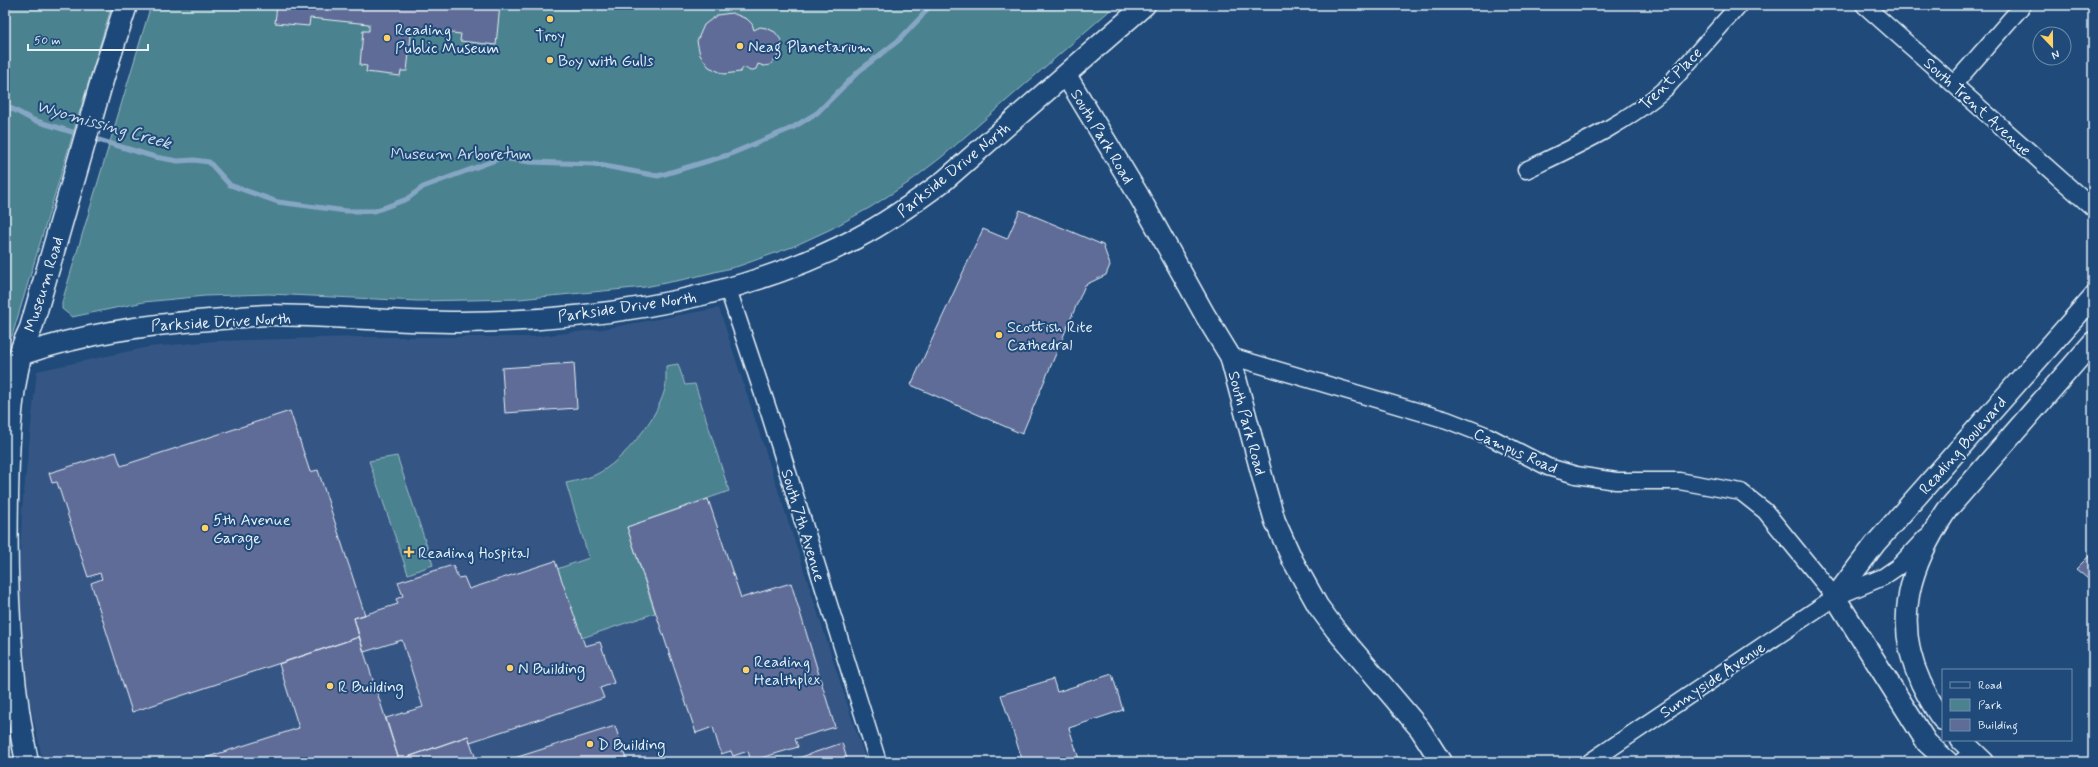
<svg xmlns="http://www.w3.org/2000/svg" width="2098" height="767" viewBox="0 0 2098 767" font-family="Mynerve,sans-serif">
<rect width="100%" height="100%" fill="#1f4a7a"/>
<filter id="ink" filterUnits="userSpaceOnUse"><feTurbulence type="fractalNoise" baseFrequency=".025" numOctaves="2"/><feDisplacementMap in="SourceGraphic" scale="8" xChannelSelector="R" yChannelSelector="G"/><feConvolveMatrix kernelMatrix="1 2 1 2 8 2 1 2 1" color-interpolation-filters="sRGB"/></filter>
<g filter="url(#ink)">
<!-- built -->
<path fill="#365785" d="M719,308L866,762H43L29,698L19,594L22,510L37,371L149,347L215,341L360,337H532L603,329Z"/>
<!-- green -->
<path fill="#4c8290" stroke="#9abac4" d="M5,5H112L12,336L5,342Z
M151,5H1116L943,156L908,183L871,207L831,229L792,247L739,266L686,279L645,287L519,299L418,301L269,294L205,296L144,302L72,317L62,309V302Z
M678,364L685,385L695,384L729,491L627,527L655,613L582,638L557,569L589,558L566,483C575,481 586,479 595,475C623,462 661,415 666,384C666,378 666,372 666,366Z
M397,456L433,565L408,574L369,461Z"/>
<g fill="none" stroke-linecap="round" stroke-linejoin="round">
<!-- stream -->
<path stroke="#86a7c4" stroke-width="5" d="M5,105L33,120L82,135
M92,138L155,157L178,161L194,160L209,162L230,185L278,202L346,211H375L407,199L423,187L501,158L530,162L594,164L658,176L728,155L792,128L817,113L859,71L899,40L921,17L930,5"/>
</g>
<!-- building -->
<path fill="#5f6c97" stroke="#e8f1f8" d="M277,5H500L496,45L460,41L461,34L405,28V34L411,35L407,71H401L400,76L366,72L367,66L360,65L363,31H369V24L310,18L309,26L275,23Z
M732,13L747,19L752,24L754,30L760,27L766,28L775,32L781,40V52L770,65L764,66L758,64L756,69L750,71L744,67L740,72L724,74L709,67L700,55L697,41L704,25L717,15Z
M1020,210L1103,245L1110,265L1106,275L1085,285L1022,434L911,385L983,229L1007,239Z
M574,363L577,408L505,413L502,368Z
M290,411L310,472L318,470L365,615L354,618L359,637L132,712L91,583L102,579L100,573L88,577L57,482L52,483L49,473L116,452L121,466Z
M708,499L741,598L791,583L835,727L795,739L798,747L751,761L748,751L733,756L731,751L721,754L713,727L696,733L627,527Z
M2093,552V583L2076,569Z
M555,561L585,646L600,642L614,683L600,688L604,698L470,742L468,736L399,760L386,718L423,707L402,640L364,652L354,618L398,604L396,599L403,596L398,582L453,565L458,578L464,577L469,589Z
M359,637L399,760L393,762H192L299,728L279,664Z
M1112,674L1123,710L1069,728L1080,762H1023L1001,695L1053,679L1057,692Z
M615,726L627,762H502Z
M468,736L477,762H406L405,758Z
M842,743L848,762H787Z"/>
<g fill="none" stroke-linecap="round" stroke-linejoin="round">
<defs>
<path id="minor" d="M1864,5L2093,208
M1954,84L2023,5
M1526,170C1576,146 1626,124 1667,87L1739,5
M728,289L769,412L878,762
M1230,356L1447,420L1488,436L1548,467L1576,475L1616,481H1679L1741,492L1765,511L1835,597
M1590,762L1835,597L1883,577L1899,566L1926,537
M1961,762L1973,752"/>
<path id="tertiary" d="M1066,75L1139,196L1205,315L1230,356L1264,483L1275,521L1293,561L1318,606L1335,629L1420,729L1441,762
M20,355C83,334 143,325 209,320C230,319 251,315 272,315C334,316 397,322 459,322C593,321 737,301 857,238C888,222 917,201 945,180L1145,5
M1943,720C1934,709 1927,695 1921,683C1892,620 1910,565 1947,510L2093,342
M1961,740L1984,762
M1948,762L1927,743L1835,597L1875,544L2093,297"/>
<path id="secondary" d="M27,762C9,675 5,586 7,497C8,450 9,402 20,356C22,346 27,337 31,328L103,77L126,5"/>
</defs>
<!-- minor casing -->
<use href="#minor" stroke="#e8f1f8" stroke-width="19"/>
<!-- tertiary casing -->
<use href="#tertiary" stroke="#e8f1f8" stroke-width="23"/>
<!-- secondary casing -->
<use href="#secondary" stroke="#e8f1f8" stroke-width="25"/>
<!-- minor -->
<use href="#minor" stroke="#1f4a7a" stroke-width="16"/>
<!-- tertiary -->
<use href="#tertiary" stroke="#1f4a7a" stroke-width="20"/>
<!-- secondary -->
<use href="#secondary" stroke="#1f4a7a" stroke-width="22"/>
</g>
</g>
<!-- markers -->
<g fill="#ffd166" stroke="#1f4a7a" stroke-width="1.5">
<circle cx="550" cy="19" r="4"/>
<circle cx="387" cy="38" r="4"/>
<circle cx="740" cy="46" r="4"/>
<circle cx="550" cy="60" r="4"/>
<circle cx="999" cy="335" r="4"/>
<circle cx="205" cy="528" r="4"/>
<path d="M407 546h4v4h4v4h-4v4h-4v-4h-4v-4h4z"/>
<circle cx="510" cy="668" r="4"/>
<circle cx="746" cy="670" r="4"/>
<circle cx="330" cy="686" r="4"/>
<circle cx="590" cy="744" r="4"/>
</g>
<g text-anchor="middle" stroke-width="4" stroke-linejoin="round" paint-order="stroke">
<!-- poi labels -->
<g font-size="16" fill="#e8f1f8" stroke="#1f4a7a" text-anchor="start">
<text x="395" y="35">Reading<tspan x="395" dy="18">Public Museum</tspan></text>
<text x="550" y="41" text-anchor="middle">Troy</text>
<text x="748" y="52">Neag Planetarium</text>
<text x="558" y="66">Boy with Gulls</text>
<text x="1007" y="332">Scottish Rite<tspan x="1007" dy="18">Cathedral</tspan></text>
<text x="213" y="525">5th Avenue<tspan x="213" dy="18">Garage</tspan></text>
<text x="418" y="558">Reading Hospital</text>
<text x="754" y="667">Reading<tspan x="754" dy="18">Healthplex</tspan></text>
<text x="518" y="674">N Building</text>
<text x="338" y="692">R Building</text>
<text x="598" y="750">D Building</text>
</g>
<!-- street labels -->
<g font-size="16" fill="#e8f1f8" stroke="#1f4a7a">
<text transform="translate(1670 78) rotate(-45)" y="6">Trent Place</text>
<text transform="translate(1978 106) rotate(42)" y="6">South Trent Avenue</text>
<text transform="translate(1103 136) rotate(59)" y="6">South Park Road</text>
<text transform="translate(953 169) rotate(-39)" y="6">Parkside Drive North</text>
<text transform="translate(43 284) rotate(-73)" y="6">Museum Road</text>
<text transform="translate(627 306) rotate(-8)" y="6">Parkside Drive North</text>
<text transform="translate(221 321) rotate(-3)" y="6">Parkside Drive North</text>
<text transform="translate(1248 423) rotate(75)" y="6">South Park Road</text>
<text transform="translate(1962 445) rotate(-49)" y="6">Reading Boulevard</text>
<text transform="translate(1516 450) rotate(24)" y="6">Campus Road</text>
<text transform="translate(804 525) rotate(73)" y="6">South 7th Avenue</text>
<text transform="translate(1712 679) rotate(-34)" y="6">Sunnyside Avenue</text>
</g>
<!-- park labels -->
<g font-size="16" fill="#d1e0e8" stroke="#1f4a7a">
<text x="461" y="159">Museum Arboretum</text>
</g>
<!-- water labels -->
<g font-size="17" font-style="italic" fill="#d0dfeb" stroke="#1f4a7a">
<text transform="translate(104 124) rotate(16)" y="6">Wyomissing Creek</text>
</g>
</g>
<!-- margin -->
<rect width="2098" height="767" fill="none" stroke="#1f4a7a" stroke-width="20"/>
<rect x="10" y="10" width="2078" height="747" fill="none" stroke="#e8f1f8" stroke-width="1.5" filter="url(#ink)"/>
<!-- legend -->
<rect x="1942" y="669" width="130" height="72" fill="#1f4a7a" stroke="#6f8dac"/>
<rect x="1950" y="682" width="20" height="6" fill="#1f4a7a" stroke="#6f8dac"/>
<text x="1978" y="689" font-size="12" fill="#e8f1f8">Road</text>
<rect x="1950" y="699" width="20" height="12" fill="#4c8290" stroke="#6f8dac"/>
<text x="1978" y="709" font-size="12" fill="#e8f1f8">Park</text>
<rect x="1950" y="719" width="20" height="12" fill="#5f6c97" stroke="#6f8dac"/>
<text x="1978" y="729" font-size="12" fill="#e8f1f8">Building</text>
<!-- north arrow -->
<g transform="translate(2052 46) rotate(158)"><circle r="19" fill="#1f4a7a" stroke="#6f8dac"/>
<path d="M0-3L7 15L0 10L-7 15Z" fill="#ffd166"/>
<text y="-6" font-size="11" font-weight="bold" text-anchor="middle" fill="#e8f1f8">N</text>
</g>
<!-- scale -->
<path d="M28 44v6h120v-6" fill="none" stroke="#e8f1f8" stroke-width="2"/>
<text x="34" y="44" font-size="12" fill="#e8f1f8" stroke="#1f4a7a" stroke-width="3" paint-order="stroke">50 m</text>
</svg>
